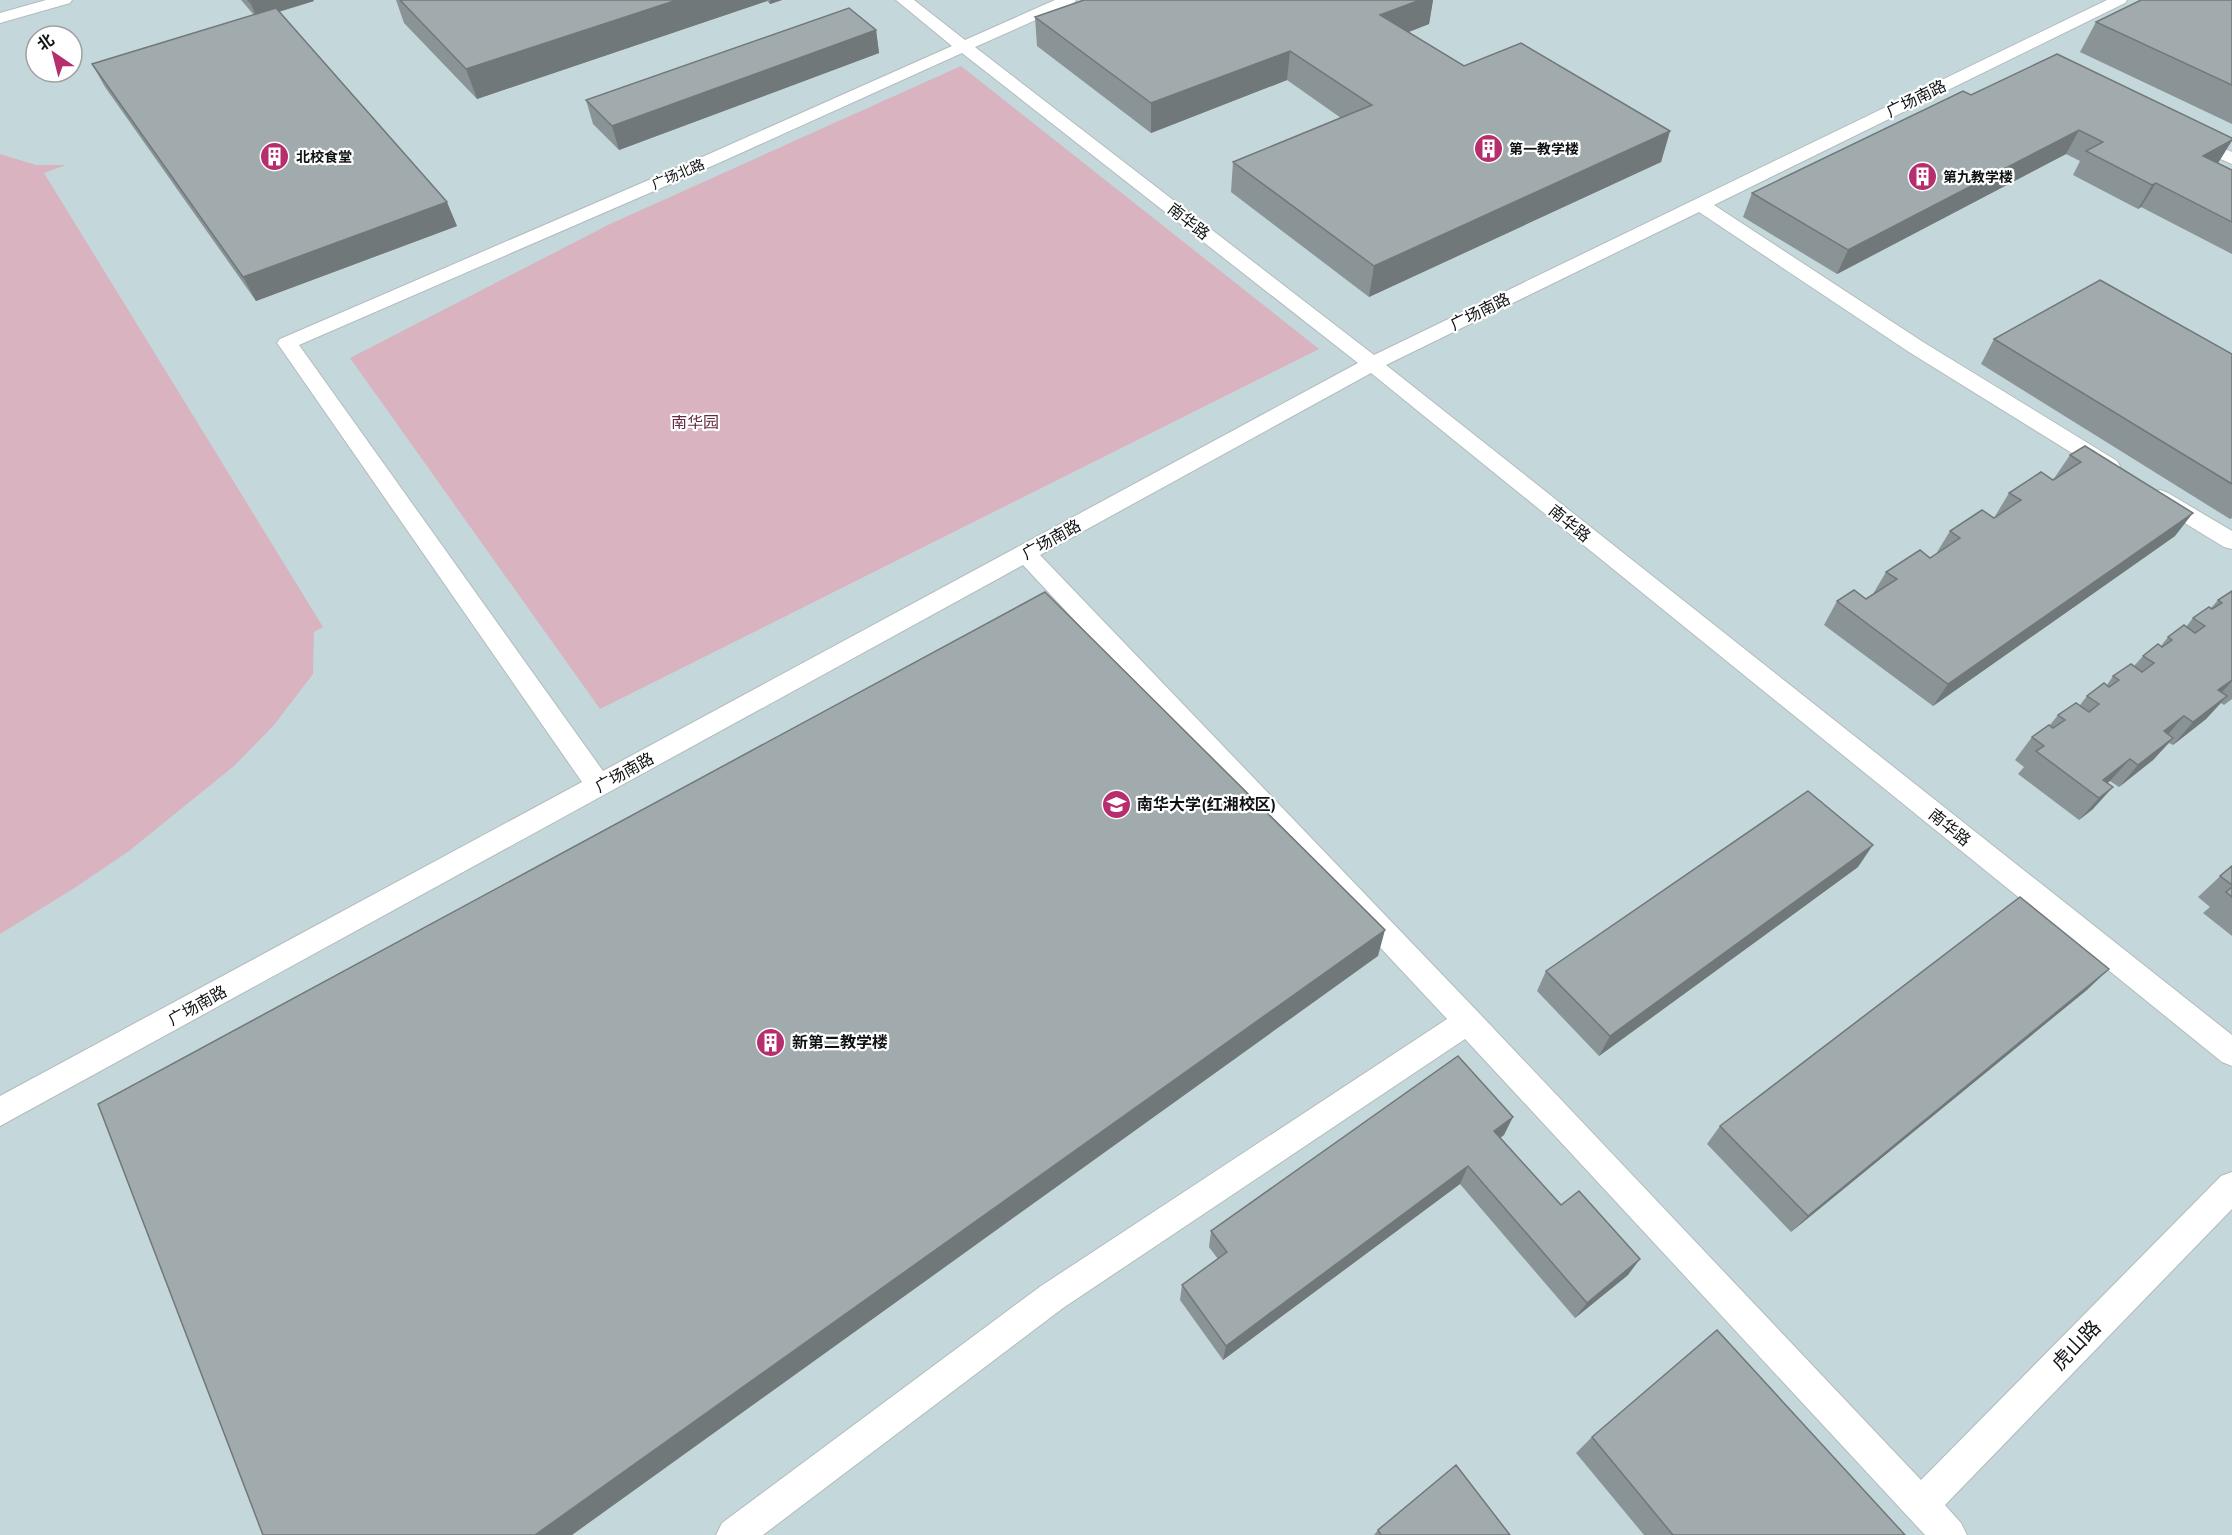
<svg xmlns="http://www.w3.org/2000/svg" width="2232" height="1535" viewBox="0 0 2232 1535" font-family="Mulish,'Noto Sans SC',sans-serif">
<rect width="100%" height="100%" fill="#d8e2e5"/>
<!-- built -->
<path fill="#c4d7db" fill-rule="evenodd" d="M0,0H2232V1535H0ZM36,36H72V72H36Z"/>
<!-- green -->
<path fill="#d9b3bf" d="M961,66L1319,349L600,709L350,358L610,224Z
M0,154L36,165H66L44,173L323,627L314,632L313,674L274,725L234,766L129,851L76,887L0,934Z"/>
<g fill="none" stroke-linecap="round" stroke-linejoin="round">
<defs>
<path id="lane" d="M46,0H72L70,3L0,23V13Z
M896,0H914L965,40L1055,0H1076L1074,3L975,47L1374,355L2107,0H2127L2125,3L1714,205L1923,342L2117,461L2120,466L2117,471L2109,473L2101,471L1909,352L1699,212L1386,365L2232,1035V1066L2222,1062L1371,373L1040,555L1478,1012L1921,1480L2221,1176L2232,1172V1209L1945,1505L1961,1523L1967,1535H1925L1465,1039L1063,1308L763,1535H716L722,1523L1041,1286L1447,1019L1023,565L0,1126V1096L582,782L280,347L277,343L280,339L709,154L952,46ZM962,53L1358,363L603,771L299,345L721,162Z
M2192,135L2232,152V164L2186,144L2183,140L2186,136Z
M2160,490L2168,493L2232,531V549L2224,547L2152,503L2149,498L2152,493Z"/>
</defs>
<!-- lane casing -->
<use href="#lane" stroke="#b2bbbe" stroke-width="2"/>
<!-- lane -->
<use href="#lane" fill="#fff" fill-rule="evenodd"/>
</g>
<!-- wall -->
<path fill="#8a9395" d="M241,0H313L314,1L279,12L457,226L256,301L105,87L92,64L254,15Z
M396,0H782L770,4L767,1L477,99L404,23Z
M1084,0H1433L1429,24L1408,32L1464,66L1670,131L1661,162L1369,297L1231,192L1233,162L1341,118L1287,80L1151,133L1037,46L1035,17Z
M2232,0V124L2080,52L2096,22Z
M876,30L879,53L619,150L593,124L586,100Z
M1971,95L2232,138V141L2218,163L2232,170V254L2141,207L2138,209L2073,175L2080,161L2066,154L1837,274L1743,217L1752,193Z
M1994,339L2232,354V518L2230,519L1981,364Z
M2085,446L2175,536L1933,706L1824,625L1837,601L1866,599L1873,594L1886,572L1930,558L1936,554L1950,531L1994,518L2009,493L2053,480L2070,455Z
M2232,591V699L2224,705L2221,703L2206,719L2173,745L2169,743L2153,760L2119,787L2110,781L2107,783L2093,809L2079,820L2018,774L2024,767L2015,760L2032,737L2050,725L2058,715L2080,705L2087,696L2107,685L2113,676L2134,666L2143,656L2161,646L2168,637L2186,627L2193,618L2211,608L2218,600Z
M2232,865V936L2203,913L2210,907L2198,897Z
M1858,867L1599,1056L1537,991L1546,971Z
M2088,989L1791,1232L1707,1144L1720,1126Z
M1504,1135L1500,1138L1561,1205L1628,1275L1575,1318L1460,1184L1223,1360L1180,1300L1182,1285L1218,1259L1209,1247L1211,1231Z
M1592,1437L1905,1535H1644L1576,1453Z
M1378,1530L1510,1535H1374Z"/>
<!-- shaded-wall -->
<path fill="#717879" d="M258,0H313L314,1L257,18L250,2Z
M677,0H767V1L477,99L466,69Z
M770,0H782L770,4Z
M1420,0H1433L1429,24L1376,45L1380,15Z
M876,30L879,53L619,150L612,126Z
M1290,51L1287,80L1151,133V103Z
M2079,130L2066,154L1837,274L1848,250Z
M1670,131L1661,162L1369,297L1374,266Z
M2232,140L2218,163L2203,156Z
M2156,183L2141,207L2138,209L2152,185Z
M447,202L457,226L256,301L243,277Z
M2193,513L2175,536L1933,706L1948,684Z
M2232,680V681L2216,699L2218,690Z
M2227,696L2206,719L2173,745L2193,722Z
M2184,716L2164,739V731Z
M2173,738L2153,760L2119,787L2138,765Z
M2130,759L2110,781L2093,794L2103,780Z
M2113,787L2093,809L2079,820L2099,798Z
M1873,845L1858,867L1599,1056L1610,1036Z
M1385,930L1378,956L572,1535H535Z
M2109,969L2088,989L1791,1232L1808,1216Z
M1513,1117L1504,1135L1485,1149L1494,1131Z
M1468,1166L1460,1184L1223,1360L1226,1346Z
M1640,1259L1628,1275L1575,1318L1587,1303Z"/>
<!-- building -->
<path fill="#a1abad" stroke="#717879" stroke-width="1.5" d="M248,0H258L250,2Z
M400,0H677L466,69Z
M1084,0H1420L1380,15L1464,66L1521,43L1670,131L1374,266L1233,162L1372,105L1290,51L1151,103L1035,17Z
M2141,0H2232V85L2096,22Z
M276,8L447,202L243,277L92,64Z
M849,8L876,30L612,126L586,100Z
M2057,54L2232,138V140L2203,156L2232,170V222L2156,183L2152,185L2086,151L2103,142L2079,130L1848,250L1752,193L1963,91L1971,95Z
M2100,280L2232,354V484L1994,339Z
M2085,446L2193,513L1948,684L1837,601L1854,590L1866,599L1897,579L1886,572L1920,550L1930,558L1960,538L1950,531L1982,510L1994,518L2021,500L2009,493L2041,472L2053,480L2081,462L2070,455Z
M2232,591V680L2218,690L2227,696L2193,722L2184,716L2164,731L2173,738L2138,765L2130,759L2103,780L2113,787L2099,798L2036,751L2044,746L2032,737L2049,725L2053,728L2065,720L2058,715L2076,703L2089,712L2099,704L2087,696L2104,683L2109,687L2119,680L2113,676L2131,664L2142,672L2154,663L2143,656L2158,644L2162,647L2172,640L2168,637L2184,625L2195,633L2205,626L2193,618L2209,607L2212,609L2222,603L2218,600Z
M1045,592L1385,930L535,1535H263L98,1104Z
M1808,791L1873,845L1610,1036L1546,971Z
M2232,866V885L2220,876Z
M2232,887V897L2226,892Z
M2020,897L2109,969L1808,1216L1720,1126Z
M1458,1056L1513,1117L1494,1131L1561,1205L1579,1191L1640,1259L1587,1303L1468,1166L1226,1346L1182,1285L1227,1252L1211,1231Z
M1717,1330L1905,1535H1673L1592,1437Z
M1456,1465L1510,1535H1381L1378,1530Z"/>
<!-- icons -->
<defs>
<symbol id="building-disc" viewBox="-11 -11 22 22"><circle r="9.5" fill="#b62e6d" stroke="#fff"/><path d="M-4-6H4V6H1V3H-1V6H-4ZM-2.5-4.3h1.7v1.8h-1.7ZM.8-4.3h1.7v1.8H.8ZM-2.5-1h1.7V.8h-1.7ZM.8-1h1.7V.8H.8Z" fill="#fff"/></symbol>
<symbol id="university-disc" viewBox="-11 -11 22 22"><circle r="9.5" fill="#b62e6d" stroke="#fff"/><path d="M0-5L7-2L0 1L-7-2ZM-4 1L0 2.5L4 1V4Q0 6-4 4Z" fill="#fff"/></symbol>
</defs>
<g fill-rule="evenodd">
<use href="#building-disc" x="1472" y="132" width="33" height="33"/>
<use href="#building-disc" x="258" y="140" width="33" height="33"/>
<use href="#building-disc" x="1906" y="160" width="33" height="33"/>
<use href="#university-disc" x="1100" y="788" width="33" height="33"/>
<use href="#building-disc" x="754" y="1026" width="33" height="33"/>
</g>
<g text-anchor="middle" stroke-width="4.5" stroke-linejoin="round" paint-order="stroke">
<!-- far-poi labels -->
<g font-size="14" font-weight="bold" fill="#101314" stroke="#fff" text-anchor="start">
<text x="1509" y="154">第一教学楼</text>
<text x="296" y="162">北校食堂</text>
<text x="1943" y="182">第九教学楼</text>
</g>
<!-- far-street labels -->
<g font-size="14" fill="#101314" stroke="#fff">
<text transform="translate(678 174) rotate(-23)" y="5">广场北路</text>
</g>
<!-- street labels -->
<g font-size="16" fill="#101314" stroke="#fff">
<text transform="translate(1916 98) rotate(-26)" y="6">广场南路</text>
<text transform="translate(1189 221) rotate(38)" y="6">南华路</text>
<text transform="translate(1480 311) rotate(-26)" y="6">广场南路</text>
<text transform="translate(1570 523) rotate(39)" y="6">南华路</text>
<text transform="translate(1051 539) rotate(-29)" y="6">广场南路</text>
<text transform="translate(624 772) rotate(-29)" y="6">广场南路</text>
<text transform="translate(1950 827) rotate(39)" y="6">南华路</text>
<text transform="translate(197 1005) rotate(-29)" y="6">广场南路</text>
</g>
<!-- park labels -->
<g font-size="16" fill="#652b42" stroke="#fff">
<text x="695" y="428">南华园</text>
</g>
<!-- poi labels -->
<g font-size="16" font-weight="bold" fill="#101314" stroke="#fff" text-anchor="start">
<text x="1137" y="810">南华大学(红湘校区)</text>
<text x="792" y="1048">新第二教学楼</text>
</g>
<!-- near-street labels -->
<g font-size="20" fill="#101314" stroke="#fff">
<text transform="translate(2076 1345) rotate(-46)" y="7">虎山路</text>
</g>
</g>
<!-- north arrow -->
<g transform="translate(54 54) rotate(325)"><circle r="28" fill="#ffffff" stroke="#9fa1a1" stroke-width="1.5"/>
<path d="M0-4.5L10 22L0 15L-10 22Z" fill="#b62e6d"/>
<text y="-9" font-size="16" font-weight="bold" text-anchor="middle" fill="#101314">北</text>
</g>
</svg>
